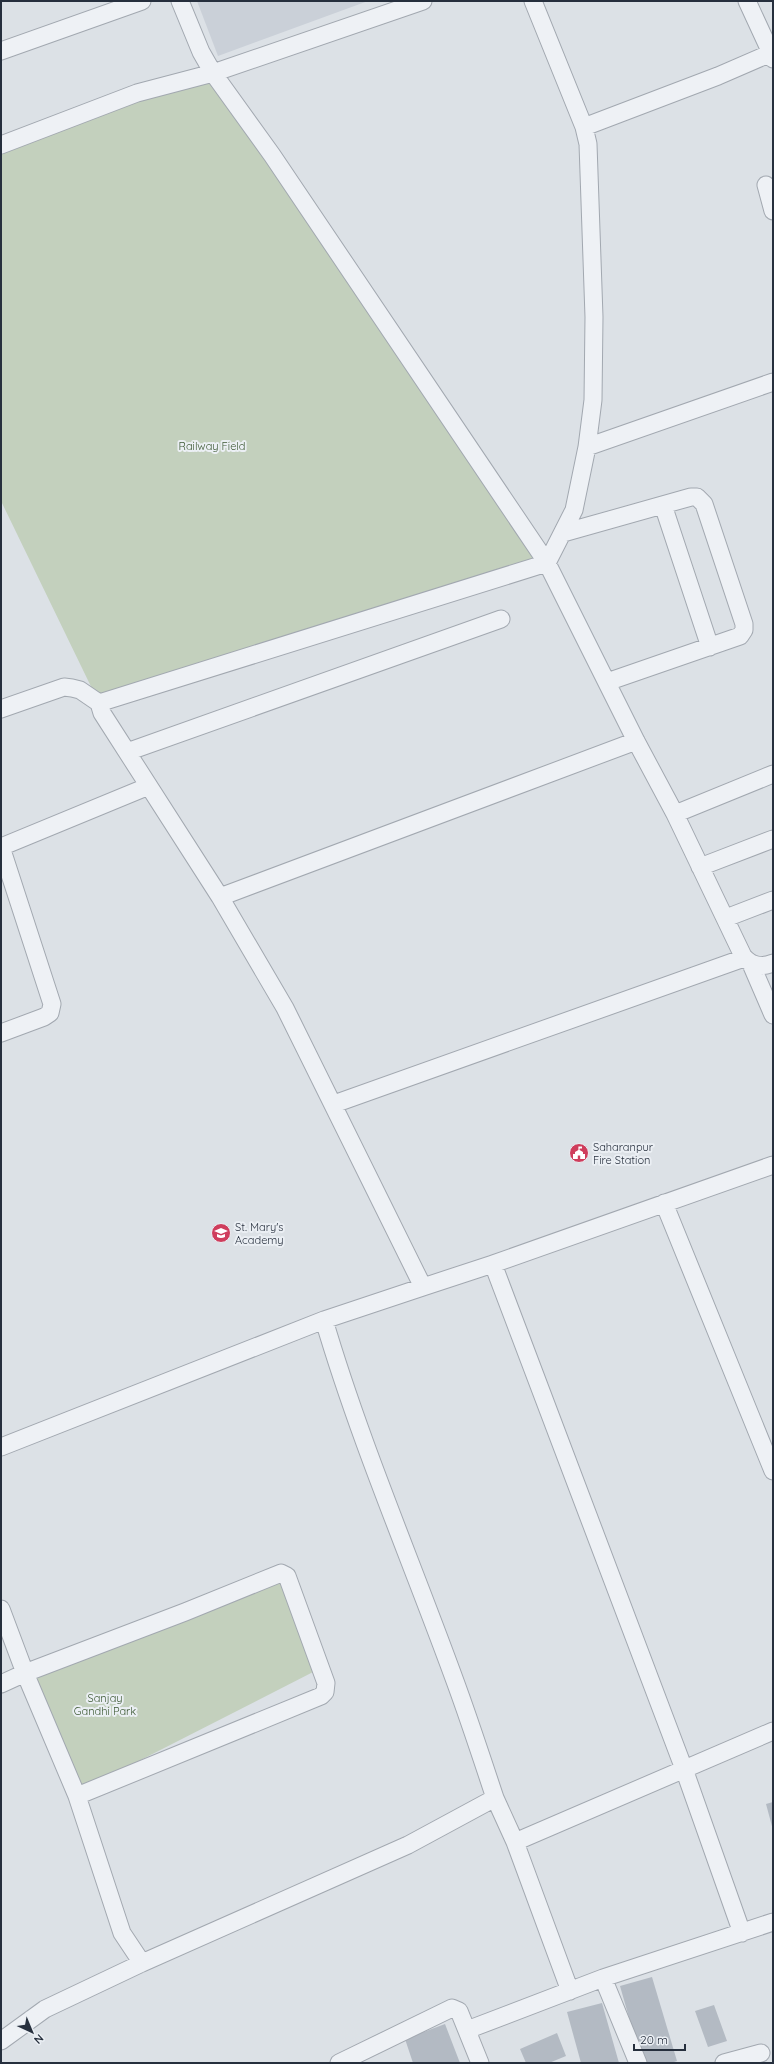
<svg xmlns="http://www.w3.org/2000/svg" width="774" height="2064" viewBox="0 0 774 2064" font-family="Quicksand,sans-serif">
<rect width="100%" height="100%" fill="#dce1e6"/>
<!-- built -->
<path fill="#cad0d8" d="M197,1H368L218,56Z"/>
<!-- green -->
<path fill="#c3d0bd" d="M213,73L547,563L99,703L1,501V146Z
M278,1576L317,1670L74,1794L14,1667Z"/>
<!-- building -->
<path fill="#b3bac3" d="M773,1802V1830L766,1804Z
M652,1977L677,2061L671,2063H642L620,1986Z
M602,2003L619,2063H581L567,2012Z
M714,2005L727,2041L708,2047L695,2011Z
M445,2024L460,2063H413L405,2039Z
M557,2033L566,2056L549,2063H526L520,2049Z"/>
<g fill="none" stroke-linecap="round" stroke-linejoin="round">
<defs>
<path id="minor" d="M180,1L201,52L213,73L272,155L547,563L636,741L675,814L743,956C751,966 761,968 773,963
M747,1L771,53
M1,51L142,1
M584,127L718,76L771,53L773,59
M1,145L137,93L213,73L423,1
M766,185L773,211
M587,447L773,382
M663,505L710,647
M563,533L691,497H697L704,504L744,624V630L740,636L607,682
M99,703L547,563L574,510L587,447L593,400L594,317L588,144L584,127L533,1
M1,709L64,687L72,688L80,690L99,703L102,713L220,897L285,1008L423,1287L493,1264L773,1165
M127,752L501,619
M675,814L773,774
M1,847L52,1004L50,1013L44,1017L1,1033
M1,847L149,786
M700,867L773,839
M220,897L636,741
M726,918L773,900
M751,964L773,1015
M334,1104L744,958
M664,1203L773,1471
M493,1264L684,1769L742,1933
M1,1447L324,1320L423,1287
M1,1609L25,1673L77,1796L122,1933L142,1963
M1,1684L25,1673L185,1612L281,1573L287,1576L326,1683L325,1692L321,1696L77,1796
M495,1798L515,1842L570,1991
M515,1842L773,1731
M603,1978L638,2063
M467,2030L603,1978L773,1922
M1,2041L45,2009L142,1963L408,1845L495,1798C482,1759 469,1719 455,1681C411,1560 360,1442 324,1320
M339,2063L452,2008L459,2011L480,2063
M724,2063L761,2053"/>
</defs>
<!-- minor casing -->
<use href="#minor" stroke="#a2a8b0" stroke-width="19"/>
<!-- minor -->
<use href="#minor" stroke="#eef1f5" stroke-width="17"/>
</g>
<!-- icons -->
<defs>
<symbol id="civic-disc" viewBox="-11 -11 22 22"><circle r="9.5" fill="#cf3d5c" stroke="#ebeff4"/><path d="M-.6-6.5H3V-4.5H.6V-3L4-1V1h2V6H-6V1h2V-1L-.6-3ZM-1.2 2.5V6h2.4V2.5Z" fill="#fff"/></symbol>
<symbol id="school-disc" viewBox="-11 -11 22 22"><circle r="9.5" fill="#cf3d5c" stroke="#ebeff4"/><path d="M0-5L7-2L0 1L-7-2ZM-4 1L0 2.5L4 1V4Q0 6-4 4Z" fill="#fff"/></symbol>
</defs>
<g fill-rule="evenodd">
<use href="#civic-disc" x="568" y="1142" width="22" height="22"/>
<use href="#school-disc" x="210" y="1222" width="22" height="22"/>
</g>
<g text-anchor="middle" stroke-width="4" stroke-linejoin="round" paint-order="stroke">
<!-- park labels -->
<g font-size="11" fill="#3c5833" stroke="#ebeff4">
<text x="212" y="450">Railway Field</text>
<text x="105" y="1702">Sanjay<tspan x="105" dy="13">Gandhi Park</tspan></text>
</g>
<!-- poi labels -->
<g font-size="11" fill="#262f3d" stroke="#ebeff4" text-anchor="start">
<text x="593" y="1151">Saharanpur<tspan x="593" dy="13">Fire Station</tspan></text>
<text x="235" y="1231">St. Mary's<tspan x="235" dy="13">Academy</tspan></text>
</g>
</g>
<!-- border -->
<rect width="774" height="2064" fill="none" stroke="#262f3d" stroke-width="4"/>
<!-- north arrow -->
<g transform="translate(32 2032) rotate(136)" stroke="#ebeff4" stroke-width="3" paint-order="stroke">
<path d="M0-3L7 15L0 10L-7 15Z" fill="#262f3d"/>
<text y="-6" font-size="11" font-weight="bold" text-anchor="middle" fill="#262f3d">N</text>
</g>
<!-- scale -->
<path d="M634 2044v6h51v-6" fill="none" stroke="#262f3d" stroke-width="2"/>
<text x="640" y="2044" font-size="12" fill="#262f3d" stroke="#ebeff4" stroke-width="3" paint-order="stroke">20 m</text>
</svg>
